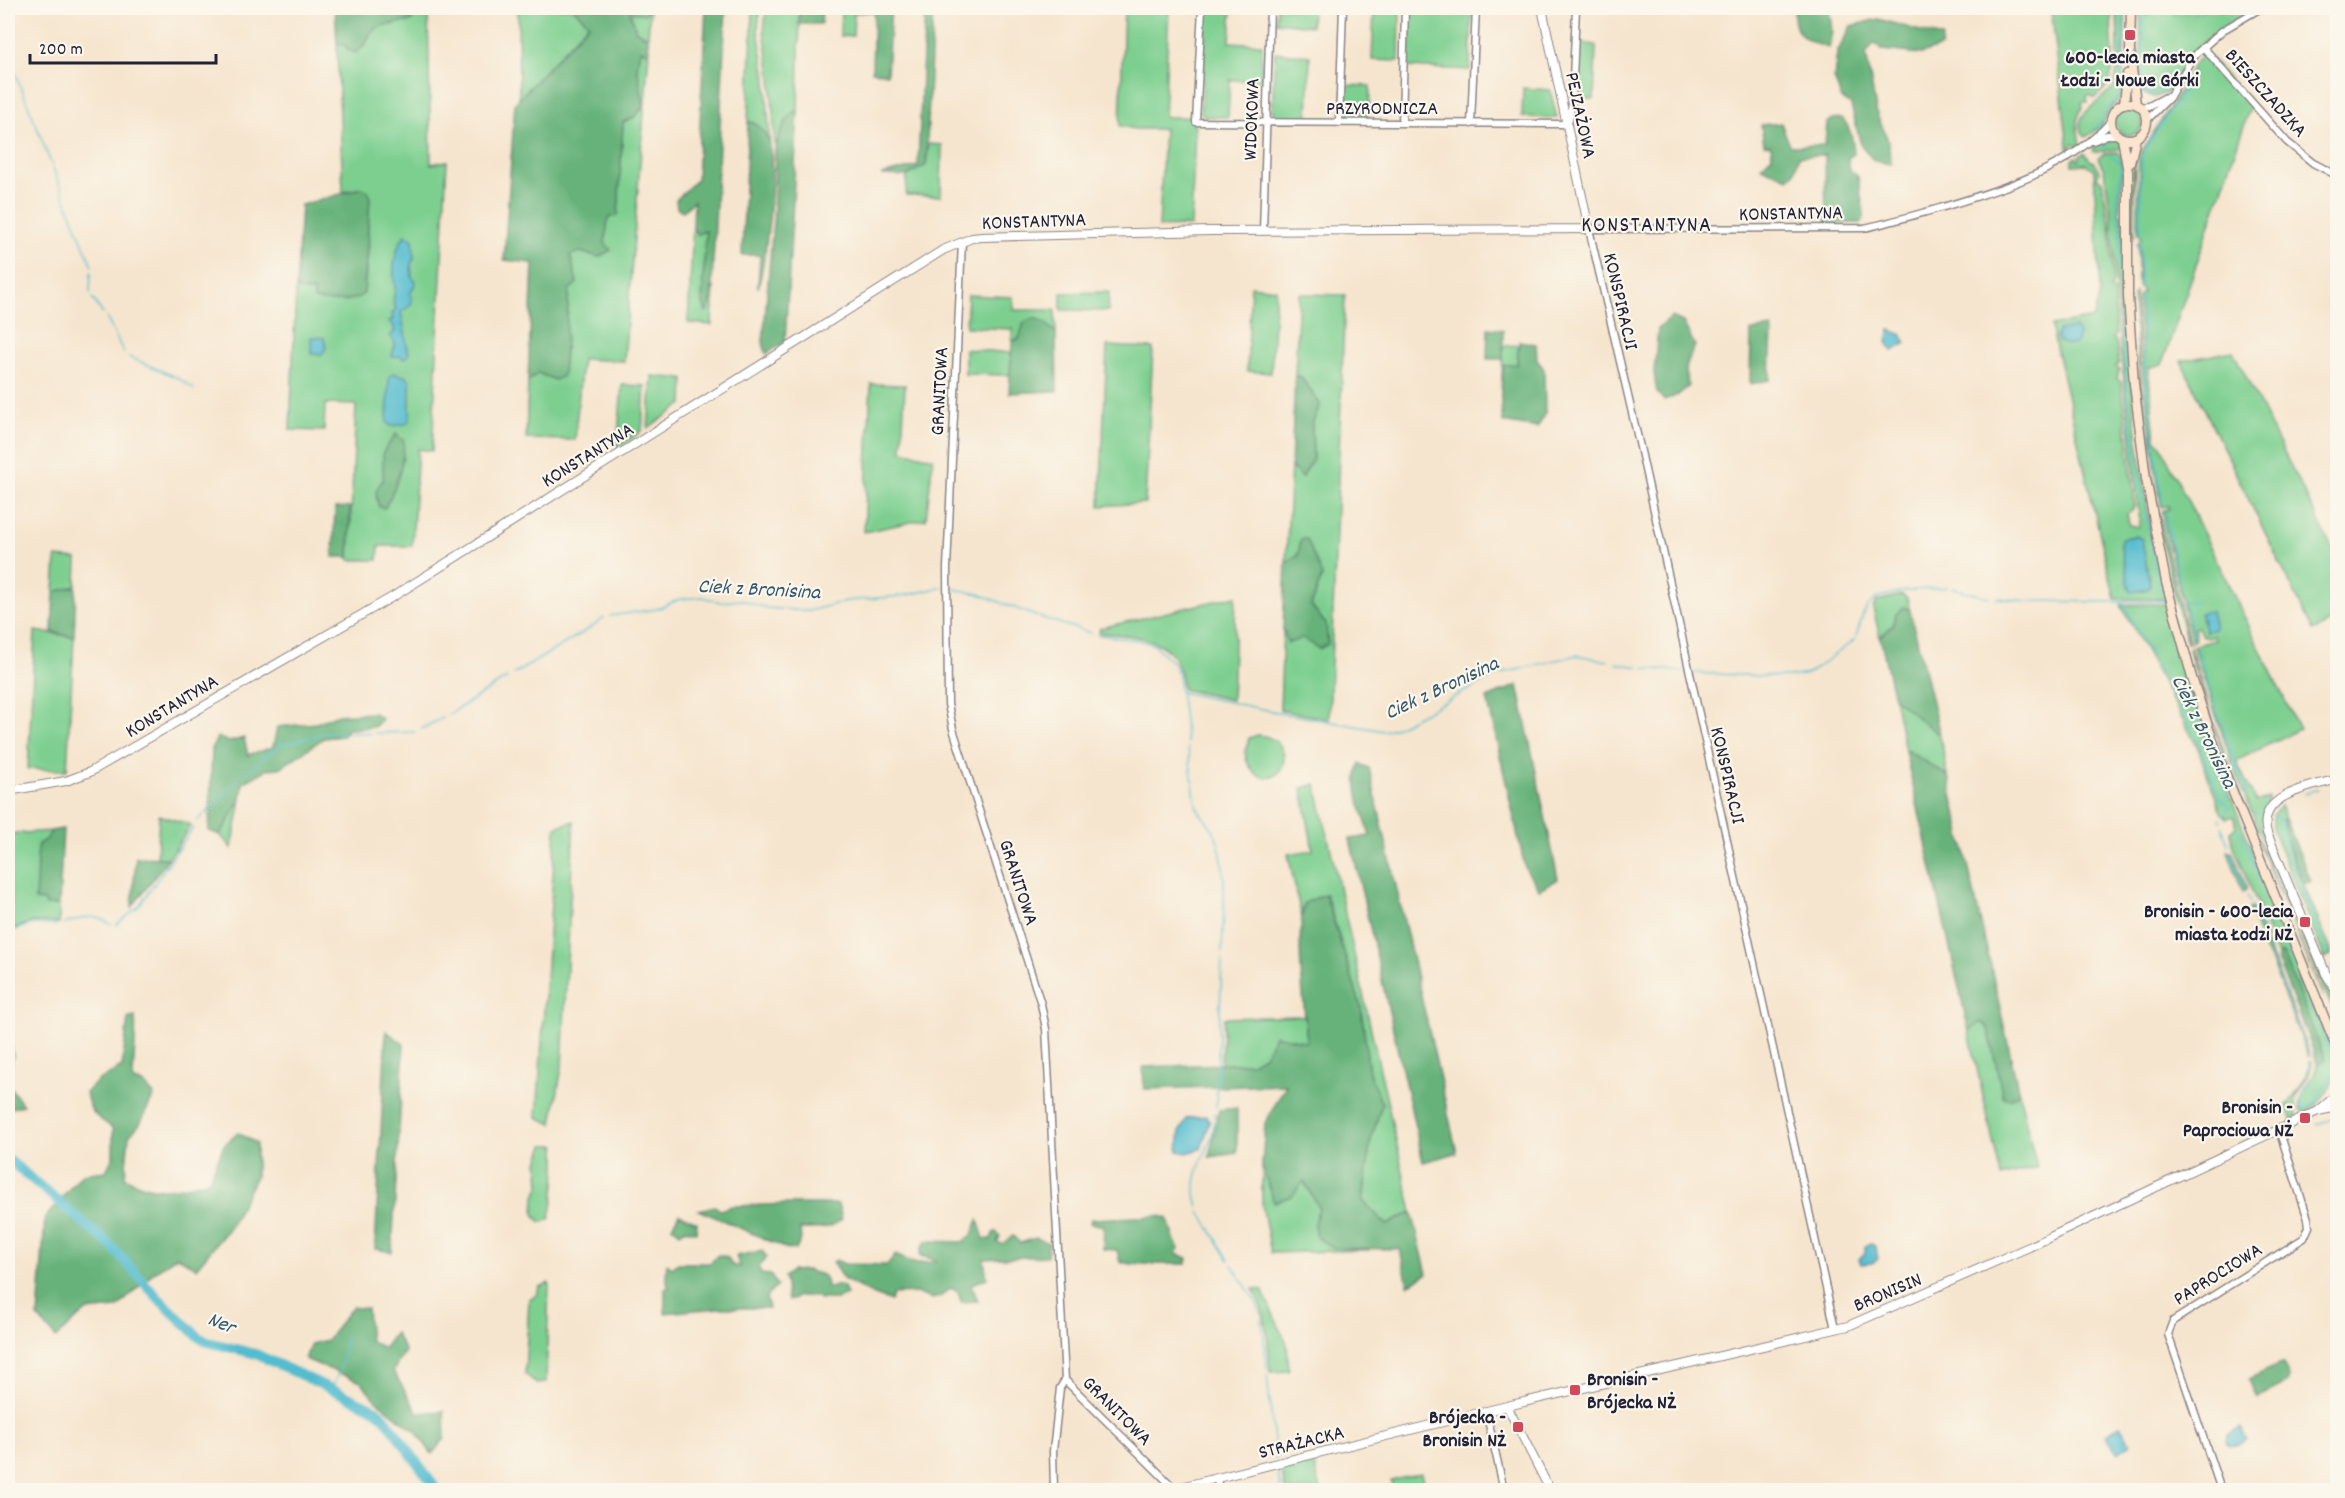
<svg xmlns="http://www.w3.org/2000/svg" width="2345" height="1498" viewBox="0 0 2345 1498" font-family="Dekko,sans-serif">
<rect width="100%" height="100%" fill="#fbf7ec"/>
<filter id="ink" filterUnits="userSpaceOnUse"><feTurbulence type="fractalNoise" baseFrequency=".0167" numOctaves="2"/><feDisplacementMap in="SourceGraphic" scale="12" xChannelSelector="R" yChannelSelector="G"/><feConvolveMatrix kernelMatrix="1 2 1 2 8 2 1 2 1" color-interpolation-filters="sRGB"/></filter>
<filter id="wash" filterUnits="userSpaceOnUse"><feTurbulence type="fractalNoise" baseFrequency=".008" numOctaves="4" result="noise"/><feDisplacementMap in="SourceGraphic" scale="24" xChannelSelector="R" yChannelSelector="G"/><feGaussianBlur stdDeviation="1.35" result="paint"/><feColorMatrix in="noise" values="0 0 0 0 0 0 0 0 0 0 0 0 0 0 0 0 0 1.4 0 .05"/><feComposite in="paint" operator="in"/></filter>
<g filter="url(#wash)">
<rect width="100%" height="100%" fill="#f6e5ce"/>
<!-- green -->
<path fill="#7dcf90" stroke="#507866" stroke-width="1.5" d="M412,8H428L431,164L447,161L432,451L418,449L412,546H379L378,560H349L356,405L325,404L324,431L290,430L296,289L314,292L330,302L364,293L369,242L362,188L343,192L337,44L364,47L372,32L381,25H393L412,10Z
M518,8H573L589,23L519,99Z
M650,8L648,37L636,31L630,11L644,14Z
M753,8H760L758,30L766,78L770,148C766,134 762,126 748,121Z
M766,8H800L798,112H794L784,124L775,148L771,76L764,31Z
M841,8H874V12L854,13L853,36H840Z
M1124,8H1169L1164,117H1188L1192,113V118L1195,128L1191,226L1159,227L1164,129H1135L1120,126Z
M1206,8H1232L1230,42L1262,44L1261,81L1230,80L1228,117H1205L1201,113Z
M1277,8H1312L1311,26L1276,22Z
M1358,8H1400L1399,61L1372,60L1374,8Z
M1410,8H1472L1470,70L1407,67Z
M2051,8H2114C2104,39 2128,74 2095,98L2089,95L2087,96L2088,102H2082L2083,107C2072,124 2079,128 2080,146L2078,147L2073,144L2071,145L2072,151L2069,154Z
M2117,8H2126L2122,96L2110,110L2102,126L2086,137C2065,116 2105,101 2113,87C2121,73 2117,26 2117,8Z
M2140,8H2146V16L2247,8L2254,9C2234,21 2212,32 2196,50C2184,62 2177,79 2167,93L2155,97L2144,94L2141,87L2140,68H2138L2141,47Z
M1578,43L1596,45L1594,99H1576Z
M640,49L649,52L624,361L582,359L575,440L526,439L528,381L538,373L555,380L564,364L569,290L577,283L570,254L581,252L589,255L605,244L608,217L618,214L623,122L633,118L644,107L637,67Z
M1275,52L1310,56L1308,116L1277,117L1272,111Z
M2204,53L2207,54L2251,105L2162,364L2148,368L2155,439L2160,444L2299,729L2236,761L2256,802L2269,797C2269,807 2260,814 2261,826C2263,838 2274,848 2271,860L2235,772L2193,646L2215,640L2213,636L2207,638L2202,636L2198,627L2194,628L2196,639L2192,642L2164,524L2162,511L2169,509V506L2161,507L2144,388L2138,296L2142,293V289L2138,287V242L2141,240V236L2138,234L2139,155L2176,98L2193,65Z
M1344,85L1370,86L1369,116L1347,117L1343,112Z
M1523,88L1550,90L1557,118L1522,117Z
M2115 121a14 14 0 1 1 28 0a14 14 0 1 1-28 0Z
M2115,137L2119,140L2123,148L2097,152L2093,151V143L2105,138Z
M929,144L942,145L941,196L906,195L907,176L926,165Z
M2118,152L2121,155L2123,173L2119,214H2122L2124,227C2125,372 2141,505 2178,644L2174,648L2175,650L2180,651C2210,749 2249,843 2288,939L2286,940L2292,956H2295L2337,1060C2340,1078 2321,1104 2306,1113L2300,1110C2296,1093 2316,1081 2317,1064L2325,1060L2282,953L2278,955L2233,844L2230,833L2237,827L2234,816L2227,818L2221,812L2198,748L2121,605L2165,604L2164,599H2115L2051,326L2093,318L2100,294L2094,170L2086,164L2072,165V160L2076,157L2078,161L2080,159L2079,156L2084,153L2092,162L2094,161L2099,171L2097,178L2102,181L2110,226L2113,283L2110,288L2114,291L2116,335L2113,339L2116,341L2119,363L2116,366L2119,370L2117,379L2121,381L2135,505L2132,511L2127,514L2129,525L2138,527L2140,523L2121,354L2111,215L2104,170L2098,158L2105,153Z
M2135,155L2134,237L2132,235L2133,163Z
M693,227L697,234L706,230L702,300L711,303L712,287H714L712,325L688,323Z
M1251,286L1276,289L1271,373L1247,371Z
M1109,292L1108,311L1061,310V293Z
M2135,293L2141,390L2157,508L2142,418L2133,295Z
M1299,294L1345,295L1329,719L1280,710L1283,628L1288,643L1326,624L1311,606L1322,576L1301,540L1298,556L1286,562L1291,466L1292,470L1313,459L1312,424L1320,404L1300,376H1295Z
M968,295L1013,297L1014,310H1055L1056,333L1044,322L1012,342V329L966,327Z
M1519,345L1517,364L1502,376L1503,346Z
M1107,346L1153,348L1145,503L1100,506Z
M965,349L1011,353L1010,375L965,374Z
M2233,351L2337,558V619L2313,631L2181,361Z
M652,376L684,379L683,404L648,428Z
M871,384L905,385L902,451L933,458L926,519L864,532Z
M622,385L645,386L642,431L617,448Z
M2158,511L2189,643L2187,642C2175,599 2165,556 2156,513Z
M56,557L77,559L76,586L54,592Z
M1902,595L1907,598L1910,611L1904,607L1893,625L1880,637L1873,608L1877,601Z
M1236,596L1232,700L1183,689C1181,679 1180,666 1174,657C1158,635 1123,635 1099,633L1100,628Z
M35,631L74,637L67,770L28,769Z
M2190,647L2213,722L2238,790L2323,996L2230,775L2188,649Z
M1894,698L1937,733L1939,731L1948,776L1905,751Z
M1258,735C1299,739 1285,787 1260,776C1254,774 1250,767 1247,762L1245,753L1249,738Z
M1316,784L1412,1212L1387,1225L1363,1202L1370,1143L1382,1104L1369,1073L1361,1007L1326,894L1305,903L1301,915L1288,854L1313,850L1302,788Z
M241,799L232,848L220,835Z
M2280,806L2285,819L2283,820L2291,855L2331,950V955L2325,959L2273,831V815Z
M159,815L191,825L169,858H157Z
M574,821L562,1067L552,1124L537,1117L556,827Z
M51,831L36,900H44L46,905H59V923L33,922L8,931V834Z
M2228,851H2232L2246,886V890L2243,892Z
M2275,861L2292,901L2290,902L2287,901L2274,869Z
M2292,905L2325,979L2337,999V1019L2290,908Z
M2252,908L2266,939L2262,943L2249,909Z
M2267,944L2310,1056H2308L2271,961L2263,946Z
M1305,1016L1307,1042L1264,1056L1252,1063L1221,1065L1224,1018Z
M1981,1022L1988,1028L2003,1096L2009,1099L2019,1093L2037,1168L2001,1177L1969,1032Z
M2309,1060L2312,1061C2312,1084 2288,1090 2297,1115L2292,1121L2286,1106C2290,1104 2307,1077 2308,1071C2309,1068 2309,1064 2309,1060Z
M544,1145H556C557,1169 555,1194 550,1218L544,1222L539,1221L534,1214L535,1197L540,1184L538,1162Z
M1262,1166L1275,1202L1303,1181L1319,1207L1314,1225L1333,1248L1370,1250L1271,1253L1262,1204Z
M549,1283L546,1382L537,1384L525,1374L529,1299L537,1295L539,1287Z
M1253,1289L1262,1290L1287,1344L1289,1371L1270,1372C1268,1343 1268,1315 1253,1289Z
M1313,1461L1321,1490H1285L1282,1469Z
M1421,1473L1425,1490H1393L1391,1481Z"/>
<!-- forest -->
<path fill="#66b27a" stroke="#446a5a" stroke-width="1.5" d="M335,8H412V21C399,24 380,22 371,33C366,41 364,47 356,53L348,50L345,45L337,44Z
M573,8H650L645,14L630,12L636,31L648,37L649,52L640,50L637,67L644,107L633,118L623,122L618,215L608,218L605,243L611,250L599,257L581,252L570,255L577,283L569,290L563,376L555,380L538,373L528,381L533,263L504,260L515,103L589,24Z
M706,8H726L711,303L706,312L702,300L706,231L697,234L693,227L694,201L683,211L677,208L676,200L697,179Z
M800,8H822L821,24H799Z
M874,8H891L887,74L872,71Z
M925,8H933L926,165L907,176L881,175L918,166Z
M1795,8H1829L1832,31L1829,48C1807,42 1790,35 1795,8Z
M1878,19L1942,37L1941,47L1922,54L1882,50L1874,43L1866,54L1877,115L1888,140L1891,164L1874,161L1861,145L1851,105L1841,98L1834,78L1837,53L1851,26Z
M794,112H798L785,342L766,354L763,342L774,210L775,148L784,124Z
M1842,118C1851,128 1853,141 1854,154L1848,158V168L1858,177L1864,216L1862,223L1826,224L1825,155L1799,156L1794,173L1788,178L1761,167L1772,156L1771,145L1764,144L1761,125L1781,123L1790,146L1825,145L1827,123L1833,119Z
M748,121C758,124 764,129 768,139C778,168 766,257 758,288L760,255H742Z
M362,188L368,191L370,197L364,293C353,304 329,302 314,300V292L296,289L301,205Z
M1672,317L1683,322L1695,346C1687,361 1683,370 1689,386L1678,395L1664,400L1657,393L1654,373L1658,329Z
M1034,318L1044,322L1056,333L1057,391L1009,393L1012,342L1019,339L1024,322Z
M1488,328L1503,330V359H1487Z
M1772,328L1770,380L1750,384L1751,331Z
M1519,341L1536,344L1537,360L1544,369L1545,415L1537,428L1503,422C1500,403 1500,384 1504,365L1517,364Z
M1295,376H1300L1320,404L1312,424L1313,459L1302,478L1291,466Z
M396,434L404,441C403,468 397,485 385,508L379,507C375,495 374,490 383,480V452Z
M350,507L349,557H333L335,508Z
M1301,539H1307L1322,576L1311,606L1326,624L1328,644L1319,649L1303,638L1288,643L1283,628L1286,562L1298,556Z
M76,586L74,637L52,632L54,592Z
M1904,607L1910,611L1939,731L1937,733L1894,698L1880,637L1893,625L1896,614Z
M1518,685L1558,879L1539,889L1525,868L1487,698Z
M374,713L382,719L374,727L348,729L341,736L324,738L280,768L268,769L243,783L241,799L220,835L209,831L212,749L217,737L229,742L244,738L248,755L273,747L277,727L316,723L336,715Z
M1905,751H1908L1948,776L2019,1093L2009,1099L2003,1096L1988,1028L1981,1022L1969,1032Z
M1360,764L1369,768L1457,1153L1423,1162L1350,839L1370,836C1364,813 1350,785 1360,764Z
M2283,819H2285L2311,881L2304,884L2289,847Z
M63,829L59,905H46L44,901L35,900L38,844L47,839L51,831Z
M136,857L169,858L132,907Z
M1325,894L1361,1007L1369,1073L1382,1104L1370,1143L1363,1201L1387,1225L1412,1212L1427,1274L1408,1285L1400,1249L1333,1248L1316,1237L1314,1225L1319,1207L1304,1181L1292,1196L1274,1202L1262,1166L1265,1123L1286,1085L1144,1089L1143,1067L1252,1063L1264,1056L1275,1035L1307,1042C1305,1002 1294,941 1305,903Z
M2283,953L2325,1060L2317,1064L2314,1052L2278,961V955Z
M135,1017C137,1039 133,1059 133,1081L143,1083L154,1095L140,1124L129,1136L125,1177C154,1196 178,1189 209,1180L224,1145L238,1133L256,1143V1176L230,1227L196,1268L177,1256L152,1274L117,1308L86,1311L56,1338L38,1317L45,1218L82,1174L106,1171L113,1157V1128C96,1117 89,1113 86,1092L99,1080L122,1067L128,1018Z
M386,1031L404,1044L392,1252L375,1249Z
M8,1036L10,1037L13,1056L8,1079Z
M8,1084L23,1105L8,1109Z
M1237,1108V1153L1209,1157L1219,1110Z
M793,1204H838L842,1219C830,1230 816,1229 800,1229L801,1239L796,1250L785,1248L699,1210L715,1206L720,1210L732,1206Z
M679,1214L697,1222L696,1232L686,1229L680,1233L672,1226Z
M1160,1216L1167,1218C1172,1228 1172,1239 1179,1248L1176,1254L1188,1258L1187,1264H1131L1120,1262L1117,1250L1103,1249L1104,1226L1090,1223L1091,1219Z
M978,1220L984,1239H991L993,1233L996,1232L1000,1237L997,1242L1002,1244L1013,1236L1020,1243L1036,1238L1049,1243L1047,1256L984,1259L987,1278L971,1284L978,1301L961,1302L958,1292L951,1288L940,1297L931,1299L916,1293L893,1294L891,1301L872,1294L843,1279L832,1262L836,1260L845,1264L887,1265L895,1255L914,1263L936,1262V1260L920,1256L921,1249L926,1241L962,1242L972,1235Z
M762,1251L767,1257L759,1267L761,1274L771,1275L777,1286L766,1297L769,1308H718L665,1313V1289L668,1288L666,1271L667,1264L672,1268L678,1263H710L718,1255L727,1257L732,1265L740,1267L736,1256Z
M807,1270C819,1277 826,1269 827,1288L839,1285L844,1287L847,1295L837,1299H820L816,1296H798L793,1300H788C786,1292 787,1284 784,1277L792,1271Z
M352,1307L367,1309L370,1341L384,1348L395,1333L405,1351L393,1371L418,1413L444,1411L445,1438L432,1454L416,1432L377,1401L361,1382L305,1359L311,1344L327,1340Z
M2280,1364H2283L2289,1377L2288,1382L2257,1398L2249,1379Z"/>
<!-- water -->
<path fill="#52bccf" stroke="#3a6f85" stroke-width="1.5" d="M405,235L413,239L414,258L411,264L412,277L416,282L410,294L412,299L411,305L401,312L409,355L403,359L401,356L392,357L395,343L390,335L394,333V326L389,321L393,319L392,314L396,309C390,299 396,295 395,286C392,268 394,250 405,235Z
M2075,328L2079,334L2076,344L2067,345L2059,342L2057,337L2058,331Z
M1890,330L1901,334L1906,343L1893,351L1887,342Z
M311,337L324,338L326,348L322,354H311Z
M393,373L407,377L410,381V420L405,424L391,426L387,422L389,377Z
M2136,536L2142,539L2150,586L2148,589L2133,592L2130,590L2120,542L2122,538Z
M2211,611L2215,628L2206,632L2200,613Z
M1206,1116L1210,1122L1201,1149L1187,1153L1178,1151L1180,1131L1187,1118Z
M1871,1244L1876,1247L1878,1259L1872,1263L1861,1264L1859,1259L1865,1254V1246Z
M2120,1426L2131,1444L2118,1453L2107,1438L2106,1434Z
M2242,1427L2247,1439C2240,1444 2233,1449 2226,1442L2227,1435Z"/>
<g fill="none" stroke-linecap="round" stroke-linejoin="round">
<!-- stream -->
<path stroke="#52bccf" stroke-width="1.5" d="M2143,8L2144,43L2141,65L2144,89L2150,94L2164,90L2177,74
M2111,11V8
M8,55L92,266
M2093,130L2103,121L2107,109L2120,95L2124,8
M2101,143L2106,147
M2104,145L2110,139
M2111,155L2119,162L2121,167L2117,201L2118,214L2121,228C2115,350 2136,473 2161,591
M2140,235L2142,158L2146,147L2171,109L2177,104L2187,82
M2140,241V288
M90,293L91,272
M2141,294L2147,395L2163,504
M92,298L103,314
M106,317L124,353
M129,357L178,378L194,389
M2165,512L2179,583
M1952,588L1989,597
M954,589L979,594L1033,615L1091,633
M1996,598L2029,601L2122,602L2151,655
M2123,602L2165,601
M2182,602H2198
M2186,607L2194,638
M2166,612L2175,645
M610,616L657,609L680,599L703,597L720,602L741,600L767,608L809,611L846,601L902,596L943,587
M1098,635L1138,640L1153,644L1174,663L1178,674L1187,743
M2197,648L2213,701L2247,793
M2177,653L2193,706L2228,799
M2155,662L2199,743L2220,799L2231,809
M1615,663L1639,667
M1644,668L1685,672
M1693,673L1789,677L1808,674L1855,640L1863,614L1867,607L1878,597L1906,591L1948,587
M514,674L592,627L604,618
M1180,692L1281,713L1384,731L1397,727L1496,675L1577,655L1608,661
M448,715L507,678
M421,729L442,718
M375,733L415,732
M1188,748L1196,805C1200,817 1212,824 1216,836C1229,873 1223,914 1222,953
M244,775L278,746L324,733H370
M2305,793L2318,789
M2254,813L2258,814
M2224,814L2228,809
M2276,817L2281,820L2289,857L2329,955
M2220,818L2221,821
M197,821L239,780
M2222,827L2228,845
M2240,830L2334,1061C2335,1077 2320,1088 2316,1103L2304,1110
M2230,851L2245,889
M2247,895L2250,903
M2253,909L2265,941
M63,924C82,919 95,911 111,925
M116,925L139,906L193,828
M8,932L32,924L56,925
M2267,946L2309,1055
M2333,967L2338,975
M2332,997L2338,1008
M2310,1071V1061
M1216,1107L1222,959
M2303,1109L2300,1099L2312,1081
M2317,1124L2332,1119L2338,1120
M1198,1207C1185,1169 1216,1149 1215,1113
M1200,1212L1229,1260
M1232,1265L1256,1302L1261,1314
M1262,1320L1267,1369
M1267,1375L1276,1459
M332,1389L341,1366L346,1336
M1277,1469L1281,1490"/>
<!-- river -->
<path stroke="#52bccf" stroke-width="10" d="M8,1159L109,1244L160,1300L200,1338L208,1342L256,1354L376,1410L385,1418L437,1490"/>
</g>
</g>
<g filter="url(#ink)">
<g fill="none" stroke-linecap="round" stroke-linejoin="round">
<defs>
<path id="minor" d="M1202,8L1196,122L1558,124H1568L1572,103L1576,8
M2203,47L2287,142L2313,163L2338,176
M2140,107L2149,106L2166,97
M2147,120L2169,98L2190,62L2198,52L2223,30L2261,8
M1339,123L1343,8
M1402,123L1405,8
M1471,124L1476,8
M2093,141L2107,135H2116
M1263,231L1270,8
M962,242L947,568L948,704L953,729L1041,1004L1046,1029L1065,1380L1175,1489
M1835,1329L1640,447L1589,229L1864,228C1889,223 1914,215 1940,208C2000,190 2068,170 2111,121
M1486,1411L1504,1490
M1054,1490L1053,1451L1060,1388L1065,1380
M1217,1490L1218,1479
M2221,1490L2168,1334L2173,1321L2304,1238L2309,1227L2308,1219L2279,1130"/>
<path id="tertiary" d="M2338,779C2311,787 2256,794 2267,833L2326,974L2338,994
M8,791L66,781L90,772L394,596L943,250L972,238L982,237L1211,231L1589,229L1542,8
M2318,1111L2338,1094
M1507,1406L1550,1490
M1169,1490L1507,1406L1848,1326L2029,1247L2318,1111L2338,1107"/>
<path id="secondary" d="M2131,8L2130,50L2136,104
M2111 121a18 18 0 1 1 36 0a18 18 0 1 1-36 0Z
M2124,104L2127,74
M2122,138L2128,172V296L2134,384L2146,479L2166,582L2192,678L2217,753L2338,1051
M2130,163L2136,138"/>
</defs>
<!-- minor casing -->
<use href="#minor" stroke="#8c8484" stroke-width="9"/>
<!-- tertiary casing -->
<use href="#tertiary" stroke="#8c8484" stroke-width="10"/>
<!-- secondary casing -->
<use href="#secondary" stroke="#8c8484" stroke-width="11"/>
<!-- minor -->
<use href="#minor" stroke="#fff" stroke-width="6"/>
<!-- tertiary -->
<use href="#tertiary" stroke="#fff" stroke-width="8"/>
<!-- secondary -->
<use href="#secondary" stroke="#fce5cf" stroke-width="8"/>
</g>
</g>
<!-- markers -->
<g fill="#d1495b" stroke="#fbf7ec" stroke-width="2">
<rect x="2124" y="29" width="12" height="12" rx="3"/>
<rect x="2299" y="916" width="12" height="12" rx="3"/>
<rect x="2299" y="1112" width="12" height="12" rx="3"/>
<rect x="1569" y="1384" width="12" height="12" rx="3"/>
<rect x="1512" y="1421" width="12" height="12" rx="3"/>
</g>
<g text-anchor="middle" stroke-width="4.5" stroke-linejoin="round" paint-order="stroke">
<!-- poi labels -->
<g font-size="20" font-weight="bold" fill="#22223b" stroke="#fbf7ec" text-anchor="end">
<text x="2130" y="63" text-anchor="middle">600-lecia miasta<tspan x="2130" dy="23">Łodzi - Nowe Górki</tspan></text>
<text x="2293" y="917">Bronisin - 600-lecia<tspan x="2293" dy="23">miasta Łodzi NŻ</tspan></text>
<text x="2293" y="1113">Bronisin -<tspan x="2293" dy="23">Paprociowa NŻ</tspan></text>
<text x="1587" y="1385" text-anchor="start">Bronisin -<tspan x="1587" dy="23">Brójecka NŻ</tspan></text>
<text x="1506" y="1423">Brójecka -<tspan x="1506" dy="23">Bronisin NŻ</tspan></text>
</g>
<!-- street labels -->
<g font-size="20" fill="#22223b" stroke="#fbf7ec">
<text transform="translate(2267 92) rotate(48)" y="7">BIESZCZADZKA</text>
<text x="1382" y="114">PRZYRODNICZA</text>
<text transform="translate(1582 115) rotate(78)" y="7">PEJZAŻOWA</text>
<text transform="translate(1250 119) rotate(-88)" y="7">WIDOKOWA</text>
<text transform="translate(1791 212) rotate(-1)" y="7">KONSTANTYNA</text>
<text transform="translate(1034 220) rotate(-2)" y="7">KONSTANTYNA</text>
<text transform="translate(1622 301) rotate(77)" y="7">KONSPIRACJI</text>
<text transform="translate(938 391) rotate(-87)" y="7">GRANITOWA</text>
<text transform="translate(587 454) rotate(-32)" y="7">KONSTANTYNA</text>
<text transform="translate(171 705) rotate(-31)" y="7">KONSTANTYNA</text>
<text transform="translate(1729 775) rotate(77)" y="7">KONSPIRACJI</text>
<text transform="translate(1020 882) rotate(72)" y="7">GRANITOWA</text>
<text transform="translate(2217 1273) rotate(-32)" y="7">PAPROCIOWA</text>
<text transform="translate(1887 1291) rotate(-23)" y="7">BRONISIN</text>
<text transform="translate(1118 1410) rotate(45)" y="7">GRANITOWA</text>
<text transform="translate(1301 1441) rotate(-14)" y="7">STRAŻACKA</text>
</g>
<!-- water labels -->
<g font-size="21" font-style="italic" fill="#33586f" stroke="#fbf7ec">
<text transform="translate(759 588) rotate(3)" y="7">Ciek z Bronisina</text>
<text transform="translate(1441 687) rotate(-25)" y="7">Ciek z Bronisina</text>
<text transform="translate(2205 731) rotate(64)" y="7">Ciek z Bronisina</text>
<text transform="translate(222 1322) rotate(22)" y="7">Ner</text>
</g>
<!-- quarter labels -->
<g font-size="22" letter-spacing="1.5" fill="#22223b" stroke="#fbf7ec">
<text x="1647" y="231">KONSTANTYNA</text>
</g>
</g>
<!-- margin -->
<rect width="2345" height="1498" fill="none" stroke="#fbf7ec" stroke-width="30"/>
<!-- scale -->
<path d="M30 54v9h186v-9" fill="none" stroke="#22223b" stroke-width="3"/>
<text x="39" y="54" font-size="18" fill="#22223b" stroke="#fbf7ec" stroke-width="4.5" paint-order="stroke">200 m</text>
</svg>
